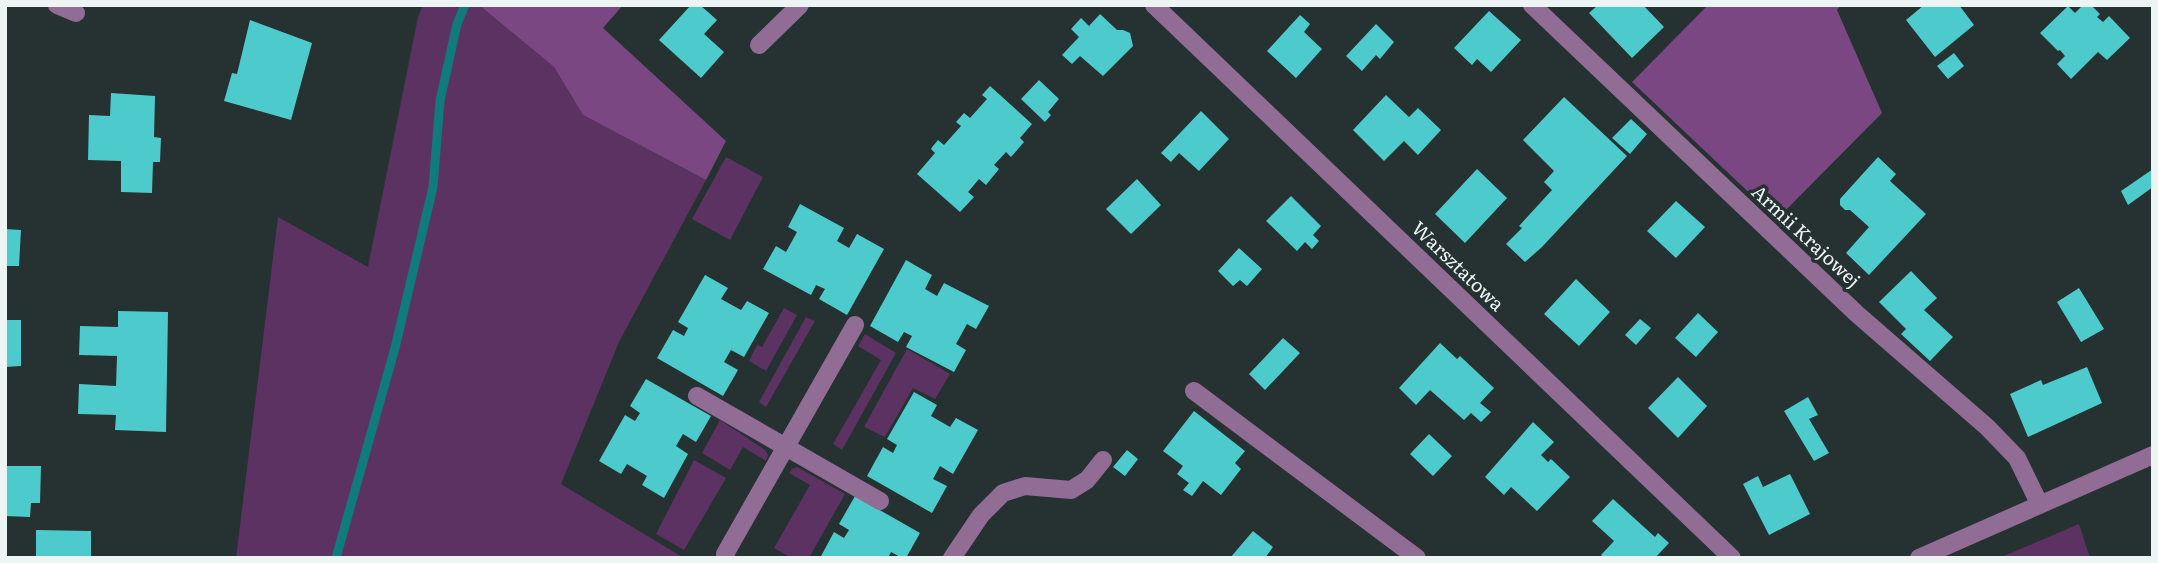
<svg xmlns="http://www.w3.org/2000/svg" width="2158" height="563" viewBox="0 0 2158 563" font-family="Literata,serif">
<rect width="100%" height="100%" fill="#263131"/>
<!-- green -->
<path fill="#5c3262" d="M423,5H479L554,67L583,115L706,180L619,342L561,484L684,558H236L278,217L368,267L418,17Z
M726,157L763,177L730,240L692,219Z
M784,308L797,315L766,371L749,361L757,345L762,347Z
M806,317L815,321L766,407L759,402Z
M865,334L896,353L842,450L833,444L881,360L858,346Z
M907,349L950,374L935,399L913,388L885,437L864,427Z
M720,420L765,450L768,455L766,461L743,447L730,470L702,453Z
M694,460L726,478L684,550L656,534Z
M797,467L845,494L809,558H792L774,548L810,485L789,473L792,469Z
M2079,524L2090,558H1999Z"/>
<!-- forest -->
<path fill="#7b4782" d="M479,5H623L603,28L726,141L706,180L583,115L554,67Z
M1708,5H1841L1837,10L1882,113L1777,219L1632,82Z"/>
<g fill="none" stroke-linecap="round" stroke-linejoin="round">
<!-- stream -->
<path stroke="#0f7b7c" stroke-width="9" d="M336,558L395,348L433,187L440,101L457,24L465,5"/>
</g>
<!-- building -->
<path fill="#4dcacc" d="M691,5H700L717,20L704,34L724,52L701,78L659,40Z
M1598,5H1643L1664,27L1632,58L1589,13Z
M1924,5H1959L1974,25L1935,57L1906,20Z
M2083,5H2091L2100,14L2097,17L2103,22L2109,16L2130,38L2107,60L2098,52L2071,79L2057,64L2065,56L2060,50L2058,51L2040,33L2068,6L2075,13Z
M1489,11L1521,40L1491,72L1477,59L1472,65L1454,48Z
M1100,14L1117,30H1123L1130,33L1133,46L1103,76L1080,56L1072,64L1062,55L1079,37L1071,29L1081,18L1089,26Z
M1300,15L1310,24L1304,32L1322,49L1296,78L1267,51Z
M250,20L312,43L291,120L224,101L232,73L237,74Z
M1376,24L1394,42L1380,59L1376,55L1362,71L1346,56Z
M1954,53L1964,66L1948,79L1937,66Z
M1039,80L1059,99L1048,112L1051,115L1045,122L1021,99Z
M990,86L1032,124L1020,138L1024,142L1011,157L1006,152L994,165L999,169L986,185L979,179L968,192L974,197L960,212L917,174L935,153L931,149L933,146L938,140L944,145L961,126L956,122L964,113L970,118L987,99L982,95Z
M111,93L155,96L154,137L161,138L160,162H153L152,193L121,192V161L88,160L89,115L110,116Z
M1386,95L1409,117L1418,108L1441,130L1418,155L1404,141L1384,161L1353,130Z
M1564,97L1627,156L1542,247L1525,262L1506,244L1522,228L1519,226L1552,190L1544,182L1554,171L1523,140Z
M1201,111L1229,139L1199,171L1179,153L1171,162L1161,153Z
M1631,119L1647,134L1630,154L1612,138Z
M1878,157L1896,174L1890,181L1926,214L1869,275L1846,253L1869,227L1850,210H1845L1840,205V199Z
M1477,169L1507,198L1465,243L1435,214Z
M2153,169V187L2128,205L2121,191Z
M1137,179L1161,205L1131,234L1106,209Z
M1291,196L1321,226L1313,235L1319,241L1312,249L1305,242L1297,251L1266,221Z
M1676,201L1705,227L1676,258L1647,231Z
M800,204L844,228L837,241L849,248L857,234L884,249L847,315L819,299L825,289L816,285L811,295L763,269L776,246L786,252L797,232L788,227Z
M5,229L21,230L19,266H5Z
M1239,248L1262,269L1247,286L1240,280L1233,286L1218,271Z
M906,260L932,275L925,289L937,296L944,283L989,306L976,329L967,324L956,344L966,350L954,372L906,347L912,336L904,332L898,342L870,326Z
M1911,271L1937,298L1924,310L1953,337L1930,361L1901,334L1906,329L1879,302Z
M705,275L728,288L721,299L741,310L747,301L769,313L744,357L731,350L724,362L738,370L723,396L657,358L673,330L684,336L688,328L678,322Z
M1576,279L1610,312L1579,346L1544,314Z
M2079,288L2104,329L2081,342L2057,302Z
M118,311L168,312L166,432L115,430L116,415L78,414L79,384L116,386L117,356L79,355L80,326L118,327Z
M1698,313L1718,332L1696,357L1675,338Z
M1640,319L1651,328L1636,345L1625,335Z
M5,320H21V366L5,367Z
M1283,338L1300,353L1265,390L1249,374Z
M1440,343L1457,359L1460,356L1494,388L1480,403L1491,412L1481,422L1471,413L1464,420L1430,390L1416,405L1399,388Z
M2087,367L2102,403L2028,437L2010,394L2041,380L2043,385Z
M1678,377L1707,406L1678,438L1648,408Z
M646,379L711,416L696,442L683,434L676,446L688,454L664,498L642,485L647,476L627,464L621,474L599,461L625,415L635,421L640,413L630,406Z
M914,392L937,405L931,416L950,427L956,418L978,430L953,474L940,466L933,479L947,486L932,513L867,476L883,447L893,453L897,445L887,439Z
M1808,397L1818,415L1809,419L1829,453L1814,461L1784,411Z
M1194,411L1245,451L1235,463L1241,469L1221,495L1203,481L1192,496L1183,490L1189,483L1177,474L1183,466L1163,451Z
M1533,422L1554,442L1541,455L1548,462L1551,459L1570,477L1537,511L1511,487L1504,495L1485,477Z
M1429,434L1452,456L1433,476L1410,454Z
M1127,450L1138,459L1125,476L1113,467Z
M5,466H41L40,503H31L30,517L5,516Z
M1790,474L1810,514L1769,535L1743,484L1758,476L1763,487Z
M855,496L920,533L906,558H902L891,552L888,558H820L834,532L844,538L849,530L839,524Z
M1613,499L1655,537L1658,533L1669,543L1655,558H1604L1601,555L1614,541L1592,521Z
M36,530L91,531V558H36Z
M1253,531L1273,547L1265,558H1230Z"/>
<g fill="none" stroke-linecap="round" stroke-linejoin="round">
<!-- minor -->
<path stroke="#916c95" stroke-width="18" d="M57,5L76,13
M1154,5L1732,558
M1532,5L1857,314L1987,427L2017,458L2040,505
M759,45L800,5
M1194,391L1417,558
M697,396L880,501
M726,558L725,554L855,325
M952,558L981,515L1003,493L1025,486L1071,490L1087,480L1103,460
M1919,558L2153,455"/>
</g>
<g text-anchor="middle" stroke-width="7" stroke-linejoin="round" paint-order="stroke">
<!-- street labels -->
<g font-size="19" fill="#edf4f4" stroke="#263131">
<text transform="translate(1806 236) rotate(43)" y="7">Armii Krajowej</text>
<text transform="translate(1458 266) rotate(44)" y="7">Warsztatowa</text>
</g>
</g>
<!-- border -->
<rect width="2158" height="563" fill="none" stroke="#edf4f4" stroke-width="14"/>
</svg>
